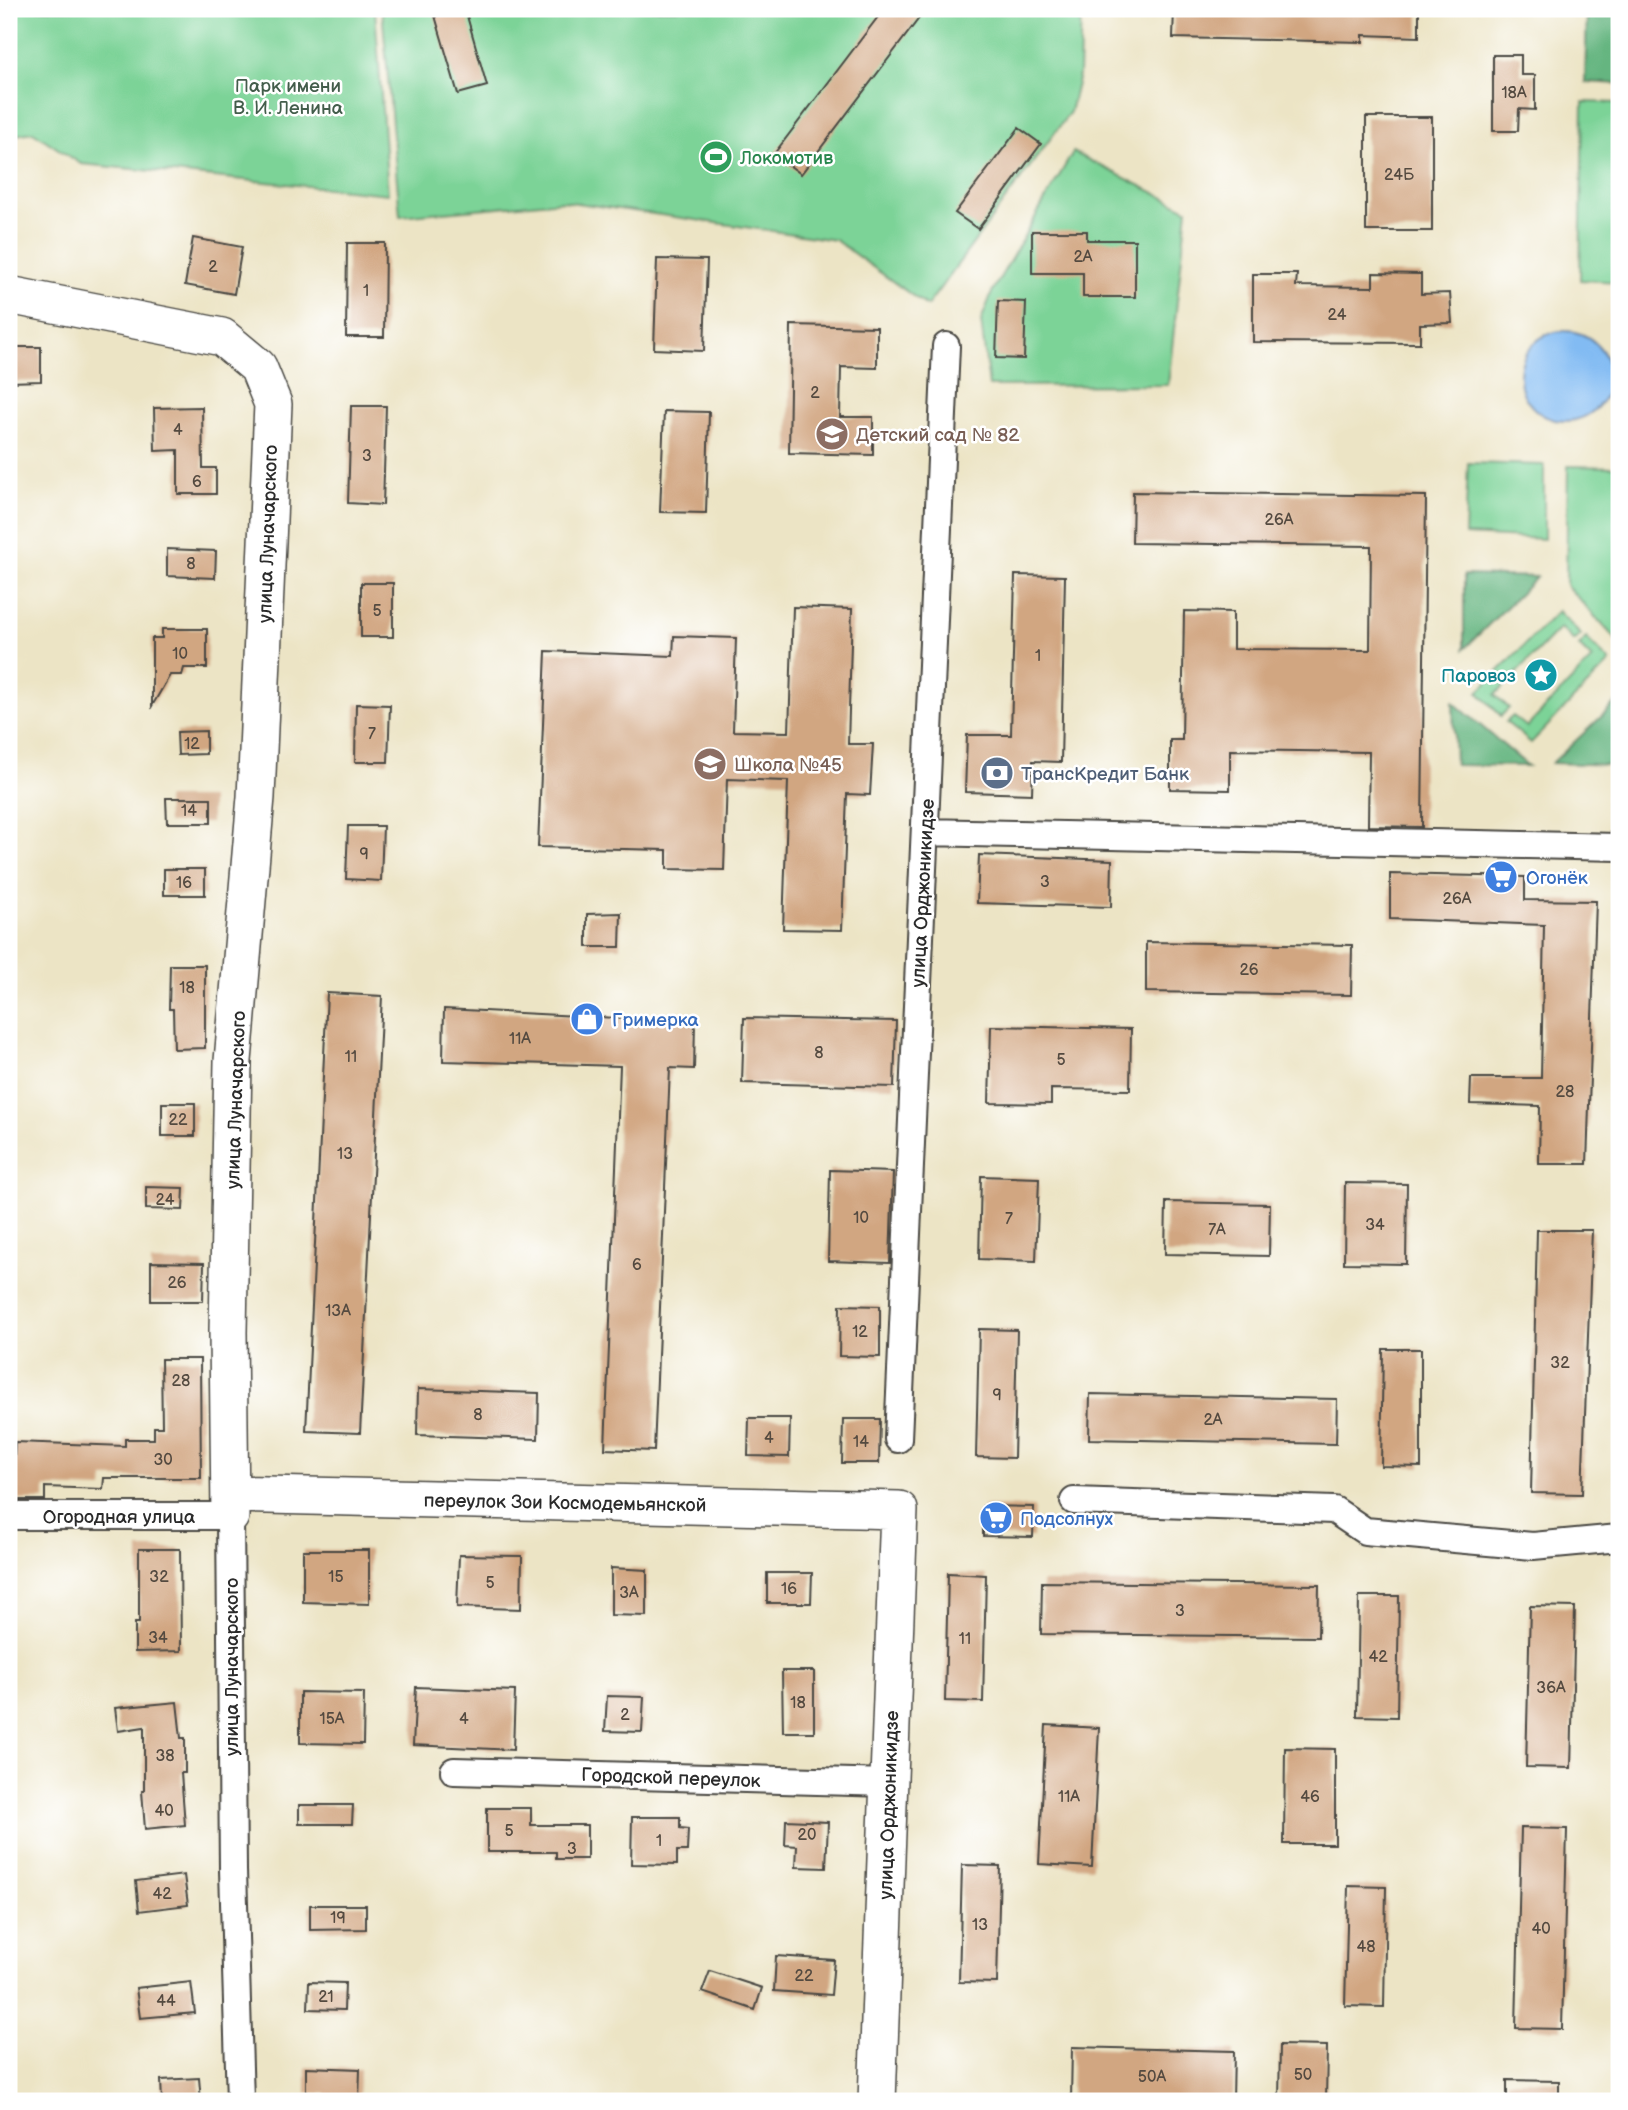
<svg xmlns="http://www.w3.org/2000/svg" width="1628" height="2110" viewBox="0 0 1628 2110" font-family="'Balsamiq Sans',sans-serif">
<rect width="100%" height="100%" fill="#fff"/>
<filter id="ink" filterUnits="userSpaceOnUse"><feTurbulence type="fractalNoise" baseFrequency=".0143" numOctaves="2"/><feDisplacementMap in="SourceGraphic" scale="14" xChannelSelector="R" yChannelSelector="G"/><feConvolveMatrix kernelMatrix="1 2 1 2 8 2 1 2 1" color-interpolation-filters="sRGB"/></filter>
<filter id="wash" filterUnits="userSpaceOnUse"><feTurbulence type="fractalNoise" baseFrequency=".00686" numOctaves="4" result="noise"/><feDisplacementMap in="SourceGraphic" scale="28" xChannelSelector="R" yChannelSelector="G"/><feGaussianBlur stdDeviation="1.57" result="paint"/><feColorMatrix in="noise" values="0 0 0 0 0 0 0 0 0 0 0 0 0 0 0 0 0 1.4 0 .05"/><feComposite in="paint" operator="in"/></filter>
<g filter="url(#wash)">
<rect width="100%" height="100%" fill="#ece4c5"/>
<!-- green -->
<path fill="#7cd397" stroke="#547f61" stroke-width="2" d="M9,9H375L388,194L81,164L33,132L9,136Z
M382,9H1081L1079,75L1070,112L927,306L835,240L563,201L400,216Z
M1583,102L1619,103V282L1580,280Z
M1073,152L1187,209L1168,385L989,386L981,321L993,290Z
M1468,463L1544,465V539L1465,535Z
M1568,466L1619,467V643L1566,585Z
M1558,611L1581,635L1574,641L1560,628L1495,695L1509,708L1501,716L1478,692Z
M1586,638L1610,662L1531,743L1506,722L1513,716L1527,727L1592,659L1579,646Z"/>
<!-- forest -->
<path fill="#65b580" stroke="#487056" stroke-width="2" d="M1587,9H1619V84L1585,82Z
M1464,575L1537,577L1464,649Z
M1619,700V765L1552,763Z
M1453,702L1528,766L1455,765Z"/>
<!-- water -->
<path fill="#82bbf3" stroke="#56738f" stroke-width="2" d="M1520 376a45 45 0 1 1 90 0a45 45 0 1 1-90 0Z"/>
<g id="blocks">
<!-- building -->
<path fill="#d1a681" d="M433,9H465L487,86L458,94Z
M884,9H926L801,174L774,154Z
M1174,9H1419V37L1363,35V42L1173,38Z
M1493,55H1521V75H1535V110L1519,109L1518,131H1493Z
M1366,117H1432V231H1366Z
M1019,128L1041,144L978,229L955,213Z
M1032,231H1087V240H1135V297H1083V273H1032Z
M193,238L242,247L234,294L185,285Z
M347,243H385L384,337H346Z
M657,259L707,260L704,351L654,349Z
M1373,273L1421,274V294L1450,293L1452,323L1420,324V343L1253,342V274H1297L1296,286L1373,287Z
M998,301L1026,302L1024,359L996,358Z
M791,325L877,327V368L841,367L840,417H873V455L789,453Z
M9,347H41V381L9,382Z
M351,406H386L383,505L348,503Z
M202,407L203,468H216V494H178V450L155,451L154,408Z
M664,411L709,412L706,513L660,512Z
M1133,492L1426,496L1422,827L1368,826L1369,752L1230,750V790L1170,789V740H1182L1184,611L1233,612V649L1370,650L1371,546L1132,543Z
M167,549L216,551L215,578L167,576Z
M1015,575L1065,576L1061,762L1033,761L1032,794L965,792L967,735H1011Z
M361,583H393V637H361Z
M793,607L852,609L848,744H873L870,795L847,794L842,930L783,929L788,781L727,779L724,870L667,869V850L538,847L546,651L673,656L674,636L736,638L733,731L789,732Z
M162,629H207V668H184L182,675H170L152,706V638H162Z
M356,704L390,705L388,762H355Z
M206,731V754L178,755L177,732Z
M166,798H211V823H167Z
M348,826H383L381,881L346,879Z
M979,855L1112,860L1111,907L977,903Z
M164,869H205V895H164Z
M1390,874L1525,877V900L1596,901L1587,1164H1539L1540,1106L1470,1104L1471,1078H1541L1544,925L1390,919Z
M621,913L620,947H587V914Z
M1146,942L1352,945L1351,995L1146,992Z
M170,965H205V1048L174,1049L173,1009H169Z
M327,993L382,996L360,1433L306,1431Z
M444,1009L695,1022L694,1069L670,1068L654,1451L605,1449L620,1066L443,1061Z
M744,1018L896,1021L894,1087L742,1083Z
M991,1026L1131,1029L1130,1090L1051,1089V1104L989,1103Z
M162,1103H195V1136H162Z
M830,1170L893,1172L890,1263L828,1261Z
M981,1176L1039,1178L1036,1261L979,1259Z
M1345,1183L1407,1184L1406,1264L1344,1263Z
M146,1187L184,1188L183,1210L146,1209Z
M1166,1202L1270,1204L1269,1256L1165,1254Z
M1537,1230H1592L1582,1494L1531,1493Z
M151,1262L204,1263L203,1301H151Z
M840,1305L880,1306V1357L839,1356Z
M979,1329L1017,1330L1014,1458L976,1457Z
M1383,1349H1421V1467L1381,1466Z
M161,1359H200L201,1478H104L103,1489L45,1487V1500H12L15,1442L125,1446V1439H154V1427H162Z
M418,1389L539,1393L538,1439L417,1435Z
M1090,1394L1337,1399L1336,1444L1089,1439Z
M749,1418H790L789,1457L748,1456Z
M843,1419H880L879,1463H842Z
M983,1506L1034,1507L1033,1537L983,1536Z
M139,1549H180L181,1651L135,1652V1623H139Z
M303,1550H369V1604L303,1602Z
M459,1555L522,1556L521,1609L457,1607Z
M611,1568L647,1570V1616L611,1615Z
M767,1573H812L811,1603H767Z
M948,1573L986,1575L983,1702L945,1701Z
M1042,1582L1319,1585L1318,1637L1041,1634Z
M1359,1596H1399L1397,1717L1357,1716Z
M1530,1606L1575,1607L1571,1768L1526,1767Z
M782,1671H814V1732H783Z
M416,1687L515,1691L513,1750L413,1745Z
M300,1692L364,1693L363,1744L300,1743Z
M607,1696L644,1697L642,1732L605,1731Z
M177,1702L181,1738H185V1773H181L185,1825L145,1829L142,1791H144V1727L118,1731L115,1708Z
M1046,1725L1099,1728L1092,1867L1039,1864Z
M1285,1748L1335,1749V1844H1284Z
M299,1805H353L352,1824H299Z
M487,1808H531V1825H587V1859H556V1852H487Z
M632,1817H680V1828L688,1829L687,1851H677V1865L631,1864Z
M786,1820L828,1822L826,1868L796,1867L797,1846L785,1845Z
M1521,1828L1567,1829L1562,2029L1516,2028Z
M962,1865L1000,1866L997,1983L959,1982Z
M184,1875L188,1905L139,1911L136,1881Z
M1348,1886L1386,1887L1384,2007L1345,2006Z
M310,1905H366V1929L310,1930Z
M776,1956L834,1960L831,1995L774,1991Z
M710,1971L762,1988L755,2010L702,1992Z
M191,1982L195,2013L140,2018L136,1988Z
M309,1982L345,1983L344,2010L308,2009Z
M1280,2045L1327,2046L1326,2101H1279Z
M1072,2047L1234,2051L1233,2101L1071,2100Z
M306,2067L360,2069L359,2101H325L326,2094L306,2093Z
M199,2078L201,2101H162L161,2080Z
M1507,2080L1559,2081V2101H1507Z"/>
</g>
</g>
<g filter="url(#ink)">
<use href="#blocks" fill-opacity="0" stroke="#484742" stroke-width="2"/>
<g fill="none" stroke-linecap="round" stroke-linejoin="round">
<defs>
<path id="street" d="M925,832L1619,847
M898,1439L946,346
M1074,1501L1334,1510L1365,1531L1533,1546L1619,1538
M9,1516H230L233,1870L240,2101
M454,1771L889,1783"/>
<path id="secondary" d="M9,295L222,337L258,367L273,404L256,797L233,1061L228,1332L230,1516
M230,1494L899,1510L877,2101"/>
</defs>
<!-- street casing -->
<use href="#street" stroke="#484742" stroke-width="30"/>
<!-- secondary casing -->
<use href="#secondary" stroke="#484742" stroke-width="40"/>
<!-- street -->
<use href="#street" stroke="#fff" stroke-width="26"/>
<!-- secondary -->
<use href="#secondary" stroke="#fff" stroke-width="37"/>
</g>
</g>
<!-- icons -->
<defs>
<symbol id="stadium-disc" viewBox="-11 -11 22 22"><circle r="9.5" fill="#2e9e5b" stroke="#fff"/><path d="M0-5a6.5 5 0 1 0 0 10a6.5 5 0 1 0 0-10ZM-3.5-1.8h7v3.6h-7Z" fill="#fff"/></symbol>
<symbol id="school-disc" viewBox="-11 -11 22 22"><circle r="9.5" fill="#8d6e63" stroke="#fff"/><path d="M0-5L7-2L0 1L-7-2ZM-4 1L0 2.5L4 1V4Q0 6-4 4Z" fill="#fff"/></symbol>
<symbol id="sight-disc" viewBox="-11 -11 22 22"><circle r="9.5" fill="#0f9aa8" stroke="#fff"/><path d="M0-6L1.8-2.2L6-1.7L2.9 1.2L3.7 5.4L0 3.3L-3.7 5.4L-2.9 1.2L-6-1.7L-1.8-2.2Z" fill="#fff"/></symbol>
<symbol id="bank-disc" viewBox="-11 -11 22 22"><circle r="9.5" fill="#5c6f8a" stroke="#fff"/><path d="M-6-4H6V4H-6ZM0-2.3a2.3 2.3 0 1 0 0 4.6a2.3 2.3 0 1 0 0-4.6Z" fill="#fff"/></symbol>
<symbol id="supermarket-disc" viewBox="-11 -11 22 22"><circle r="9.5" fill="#3f7fe0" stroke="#fff"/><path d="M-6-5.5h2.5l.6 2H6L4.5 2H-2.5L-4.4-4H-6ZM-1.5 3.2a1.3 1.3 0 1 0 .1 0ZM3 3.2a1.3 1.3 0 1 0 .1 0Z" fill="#fff"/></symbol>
<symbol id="shop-disc" viewBox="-11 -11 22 22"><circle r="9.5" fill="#3f7fe0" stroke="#fff"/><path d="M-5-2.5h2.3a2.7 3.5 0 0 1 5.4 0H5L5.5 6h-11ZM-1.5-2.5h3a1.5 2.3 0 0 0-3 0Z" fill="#fff"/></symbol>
</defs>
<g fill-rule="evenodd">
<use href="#stadium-disc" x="697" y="138" width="38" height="38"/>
<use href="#school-disc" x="813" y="415" width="38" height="38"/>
<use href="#sight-disc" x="1522" y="656" width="38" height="38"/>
<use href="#school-disc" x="691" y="745" width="38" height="38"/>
<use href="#bank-disc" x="978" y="754" width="38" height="38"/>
<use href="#supermarket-disc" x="1482" y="858" width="38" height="38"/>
<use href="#shop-disc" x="568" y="1000" width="38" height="38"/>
<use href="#supermarket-disc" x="977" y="1499" width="38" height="38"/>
</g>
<g text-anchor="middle" stroke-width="5" stroke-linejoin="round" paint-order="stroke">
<!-- number labels -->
<g font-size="16" fill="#544a40">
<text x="1514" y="98">18А</text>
<text x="1399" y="180">24Б</text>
<text x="1083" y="262">2А</text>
<text x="213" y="272">2</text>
<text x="366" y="296">1</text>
<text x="1337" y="320">24</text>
<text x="815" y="398">2</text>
<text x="178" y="435">4</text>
<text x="367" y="461">3</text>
<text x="197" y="487">6</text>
<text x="1279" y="525">26А</text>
<text x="191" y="569">8</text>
<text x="377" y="616">5</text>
<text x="180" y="659">10</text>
<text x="1038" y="661">1</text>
<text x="372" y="739">7</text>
<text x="192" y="749">12</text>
<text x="189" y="816">14</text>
<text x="364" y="859">9</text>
<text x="1045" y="887">3</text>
<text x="184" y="888">16</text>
<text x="1457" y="904">26А</text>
<text x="1249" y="975">26</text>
<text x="187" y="993">18</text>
<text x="520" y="1044">11А</text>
<text x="819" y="1058">8</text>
<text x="351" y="1062">11</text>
<text x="1061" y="1065">5</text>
<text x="1565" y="1097">28</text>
<text x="178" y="1125">22</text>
<text x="345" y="1159">13</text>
<text x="165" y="1205">24</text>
<text x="861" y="1223">10</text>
<text x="1009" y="1224">7</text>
<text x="1375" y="1230">34</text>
<text x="1217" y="1235">7А</text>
<text x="637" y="1270">6</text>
<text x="177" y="1288">26</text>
<text x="338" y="1316">13А</text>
<text x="860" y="1337">12</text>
<text x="1560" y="1368">32</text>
<text x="181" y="1386">28</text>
<text x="997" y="1400">9</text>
<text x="478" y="1420">8</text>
<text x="1213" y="1425">2А</text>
<text x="769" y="1443">4</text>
<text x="861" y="1447">14</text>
<text x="163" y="1465">30</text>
<text x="159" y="1582">32</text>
<text x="336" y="1582">15</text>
<text x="490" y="1588">5</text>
<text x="789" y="1594">16</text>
<text x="629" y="1598">3А</text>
<text x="1180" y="1616">3</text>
<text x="158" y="1643">34</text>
<text x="965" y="1644">11</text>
<text x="1378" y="1662">42</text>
<text x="1551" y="1693">36А</text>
<text x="798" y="1708">18</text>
<text x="625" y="1720">2</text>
<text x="332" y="1724">15А</text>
<text x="464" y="1724">4</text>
<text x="165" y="1761">38</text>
<text x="1069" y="1802">11А</text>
<text x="1310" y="1802">46</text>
<text x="164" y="1816">40</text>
<text x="509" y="1836">5</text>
<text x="807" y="1840">20</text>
<text x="659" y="1846">1</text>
<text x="572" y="1854">3</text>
<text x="162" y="1899">42</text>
<text x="338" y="1923">19</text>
<text x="980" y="1930">13</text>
<text x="1541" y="1934">40</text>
<text x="1366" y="1952">48</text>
<text x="804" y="1981">22</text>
<text x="326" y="2002">21</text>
<text x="166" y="2006">44</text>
<text x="1303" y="2080">50</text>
<text x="1152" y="2082">50А</text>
</g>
<!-- park labels -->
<g font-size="19" fill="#435d4b" stroke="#fff">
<text x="288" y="92">Парк имени<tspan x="288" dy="22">В. И. Ленина</tspan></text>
</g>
<!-- leisure labels -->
<g font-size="19" fill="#27864d" stroke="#fff" text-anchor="start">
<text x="740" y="164">Локомотив</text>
</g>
<!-- education labels -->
<g font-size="19" fill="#785e54" stroke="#fff" text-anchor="start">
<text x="856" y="441">Детский сад № 82</text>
<text x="734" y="771">Школа №45</text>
</g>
<!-- street labels -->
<g font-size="19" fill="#2b2b2b" stroke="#fff">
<text transform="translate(267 534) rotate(-88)" y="7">улица Луначарского</text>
<text transform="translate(922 893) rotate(-87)" y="7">улица Орджоникидзе</text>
<text transform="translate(235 1100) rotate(-88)" y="7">улица Луначарского</text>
<text transform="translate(565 1502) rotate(1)" y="7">переулок Зои Космодемьянской</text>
<text x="119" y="1523">Огородная улица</text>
<text transform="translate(231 1667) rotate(-90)" y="7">улица Луначарского</text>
<text transform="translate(671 1777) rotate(2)" y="7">Городской переулок</text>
<text transform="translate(888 1805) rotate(-88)" y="7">улица Орджоникидзе</text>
</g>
<!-- culture labels -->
<g font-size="19" fill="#0d838f" stroke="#fff" text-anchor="end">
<text x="1516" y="682">Паровоз</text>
</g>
<!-- service labels -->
<g font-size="19" fill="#4e5e75" stroke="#fff" text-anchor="start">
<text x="1021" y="780">ТрансКредит Банк</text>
</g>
<!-- shop labels -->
<g font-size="19" fill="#366cbe" stroke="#fff" text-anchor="start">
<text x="1526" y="884">Огонёк</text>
<text x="612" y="1026">Гримерка</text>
<text x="1020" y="1525">Подсолнух</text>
</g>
</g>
<!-- margin -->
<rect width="1628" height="2110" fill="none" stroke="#fff" stroke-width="35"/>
</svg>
